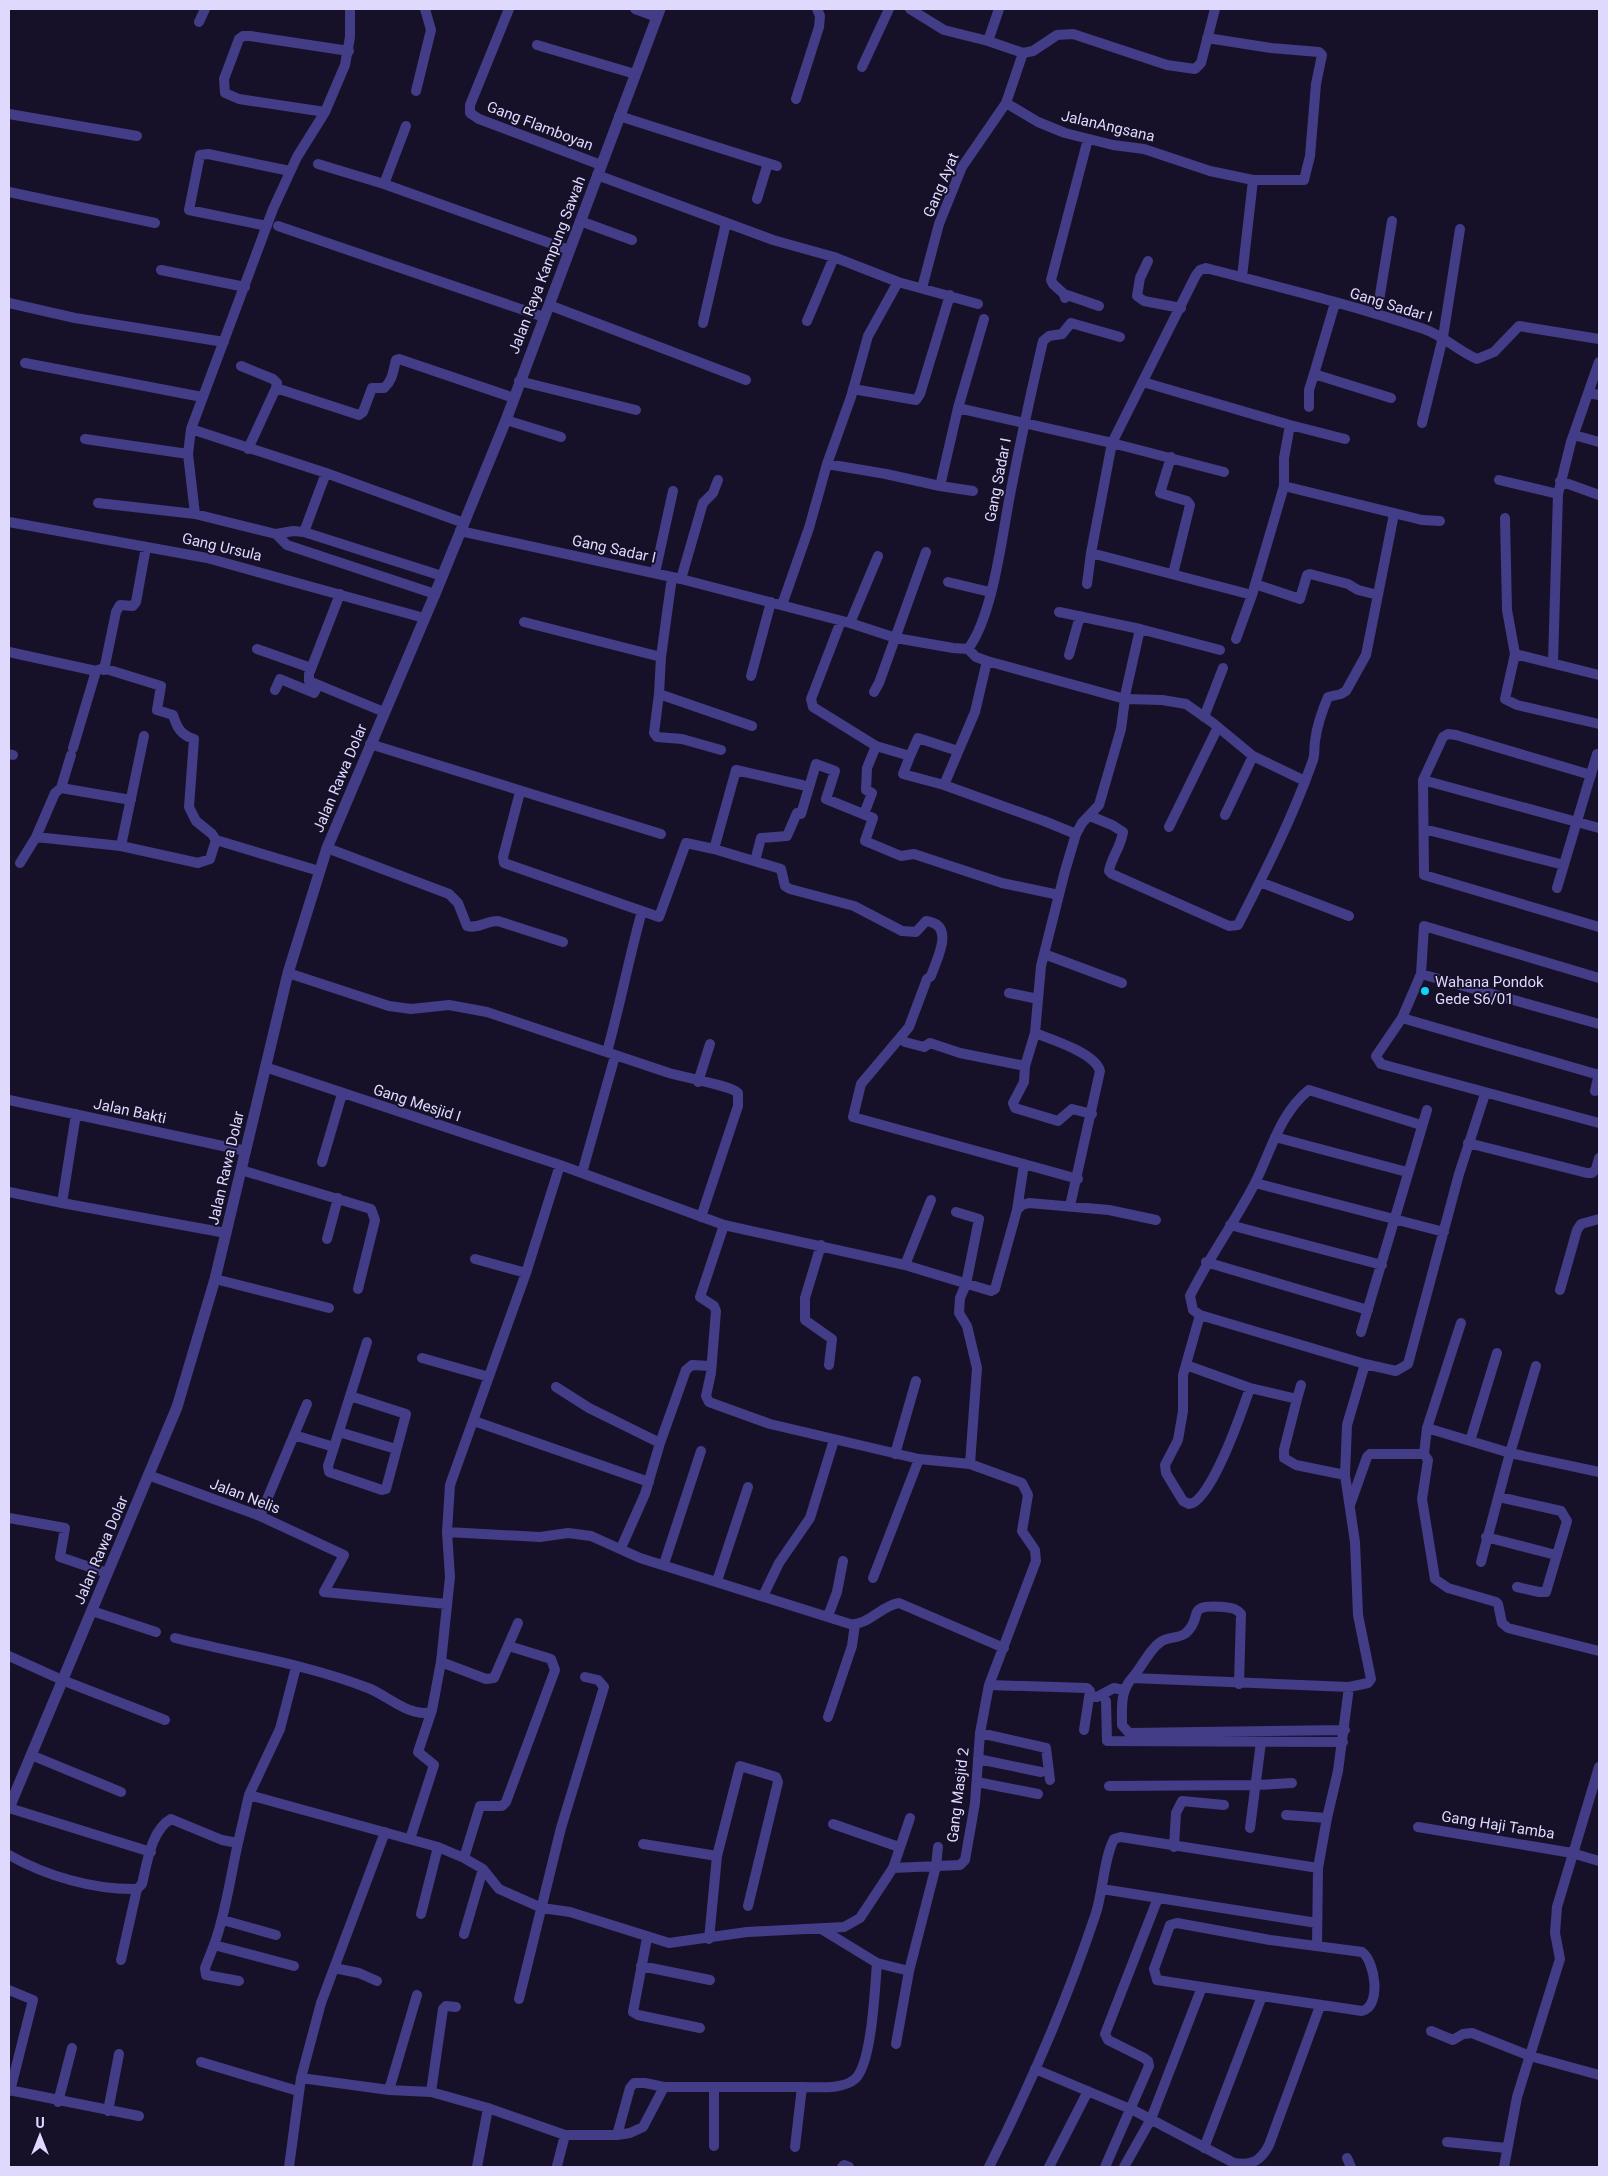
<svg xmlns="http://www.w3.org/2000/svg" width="1608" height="2176" viewBox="0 0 1608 2176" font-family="Roboto,sans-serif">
<rect width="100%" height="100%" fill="#161129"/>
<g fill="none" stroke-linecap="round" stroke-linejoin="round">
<!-- minor -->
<path stroke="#433d87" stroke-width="10" d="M350,9V37L345,65L325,112L297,157L273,209L191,429L188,454L195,514L276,534L293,531L304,532L442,576
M509,9L470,105V113L479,119L601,165
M635,9L657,17
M910,9L944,30L988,41L1023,53L1006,103L1038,122L1065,133L1113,145L1144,149L1210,171L1253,180L1242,277
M199,22L205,9
M1207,38L1271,48L1319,52L1322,55L1316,84L1310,156L1304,180H1253
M988,41L999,9
M537,45L635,74
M1023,53L1033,51L1057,35L1073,34L1167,65L1195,69L1201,63L1215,9
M862,67L889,9
M416,91L431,30L425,9
M796,99L819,27L820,16L817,9
M325,112L239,99L225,93L224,79L239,39L243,36H250L349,51
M9,114L137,136
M619,116L777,166
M318,164L384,184L569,250
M597,175L773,240L834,257L898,282L978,304
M384,184L406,126
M9,192L155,223
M757,199L768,163
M580,221L632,240
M267,226L189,210L200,155L208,154L290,171
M278,226L544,317
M1148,261L1140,278L1137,296L1144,301L1181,308
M161,270L245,287
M922,288L939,224L962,167L1006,103
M1064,294L1099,306
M1065,298L1064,294L1053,284L1051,280L1088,139
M9,303L75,318L224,342
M1335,303L1314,374L1391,398
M549,305L746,380
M1377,313L1392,221
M807,321L834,257
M703,323L726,223
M25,363L202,397
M241,366L273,379L277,383L276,388
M519,381L636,410
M1143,382L1290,425L1284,458V486L1252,595L1236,639
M853,389L916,400L920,394L950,295
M1589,393L1599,395
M1309,407V390L1314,374
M958,408L1112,443L1196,275L1200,270L1206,268C1279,287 1353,305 1424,329C1444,336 1458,351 1477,359L1494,352L1519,326L1599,339
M506,420L561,437
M1422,423L1443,337L1460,229
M1290,425L1345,439
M191,429L326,473L464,523
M1574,435L1599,442
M85,439L188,454
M248,449L276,388L359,415L363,412L372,388H384C393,380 393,371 396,360L399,359L514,398
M1171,457L1160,493L1187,501L1190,505L1173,574
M827,464L886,474L940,486L958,408L984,319
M1499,480L1558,494
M1560,481L1599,495
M940,486L973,491
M1284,486L1422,520L1440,521
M98,503L195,514
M1505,518L1507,610L1515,654L1505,699L1517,705L1599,724
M9,522L207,558L424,618
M460,531L681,579L850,623L896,638L953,648L968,649C993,616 1002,536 1010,495C1020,443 1031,392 1043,341L1049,336L1062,334L1071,323L1120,337
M304,532L326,473
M276,534L287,545L435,594
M1091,553L1252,595
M655,573L673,491
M672,577L661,657L659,694L654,733L657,737L682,739L721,750
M681,579L703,503L713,493L718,480
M948,582L990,592
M1087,584L1091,553L1112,443L1224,472
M1255,584L1300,599L1307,575L1310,574L1348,584L1358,590L1378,595
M340,594L309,674V681L384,712
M782,605L809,528L827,464L851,397L868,336L898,282
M1059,612L1140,629L1220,650
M841,621L811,699L813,707L876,746L910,756L918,738L958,751
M524,622L661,657
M850,623L878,556
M257,649L311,668
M968,649L976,657L987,661L1125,699L1162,700L1186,704L1213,723L1253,756L1305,781
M9,652L96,671
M1515,654L1599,675
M1069,655L1080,616
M987,661L975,712L944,785L1044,821L1076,834
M1553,663L1558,494L1571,442L1599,362
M104,670L116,612L120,605L133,606L136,602L146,547
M751,676L771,602
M275,690L280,679L314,693L318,685
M874,692L879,683L926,552
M659,694L752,726
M1204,717L1223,668
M370,744L661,834
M73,748L96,671L103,668L161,686L157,710L173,715C177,728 181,735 194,739L189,807L196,821L212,834L216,840
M9,754L13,755
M910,756L903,774L944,785
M1591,775L1456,735L1448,734L1443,737L1423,780L1424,875L1599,927
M1423,780L1599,828
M61,788L71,755
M520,792L503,857L504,863L659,917L686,843L714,849L781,869L785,886L790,889L854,906L902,931L916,932L926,921C956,925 937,958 931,976L927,979L909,1027L861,1084L853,1117L1078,1179
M864,814L872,793L866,790L867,768L876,746
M1225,815L1253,756
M1090,816L1112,825L1123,832C1121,847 1111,858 1109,871L1112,874L1229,926L1238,925C1265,872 1293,817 1313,760C1315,754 1314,747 1315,741C1317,726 1322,711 1328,697L1341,694L1346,691L1366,655L1394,514
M1169,827L1218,727
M1424,829L1564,865
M36,837L121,846L198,863L210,859L216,840L319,871
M121,846L144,736
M327,848L449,894L458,903L467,926C478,929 486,921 498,921L563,942
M714,849L736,770L802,785
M755,861L761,838L787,836L797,813L801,814L816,764L835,771L826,799L873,818L865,841L901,856L914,854L1002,883L1059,895
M20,863L36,837L55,793L61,788L131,800
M1260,882L1349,916
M1557,888L1597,754
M1044,954L1122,983
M288,973L389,1006L411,1009L449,1005L487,1012L669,1073C683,1077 732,1086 738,1093V1106L701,1217
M1421,974L1599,1024
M1599,978L1424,926L1421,974L1402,1018L1376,1056L1381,1064L1599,1123
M1009,993L1038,999
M1402,1018L1599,1075
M1035,1033C1053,1040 1095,1053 1100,1071L1070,1206
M901,1038L905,1042L924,1047L930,1043L960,1053L1025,1066
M607,1052C620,1005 629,958 642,911
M265,1067L560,1165L724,1225L905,1265L991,1291L995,1289L1017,1210L1022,1205L1029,1203L1109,1210L1156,1220
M698,1082L710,1044
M1595,1091L1599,1074
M9,1100L246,1151
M76,1114L62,1203L226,1233
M1092,1114L1072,1109L1058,1121L1015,1108L1013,1103L1024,1082L1025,1066L1035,1033L1041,966L1065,871L1076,834L1082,823L1099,805L1121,729L1126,691L1140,629
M1421,1125L1309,1090C1280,1113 1271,1151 1255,1183C1235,1222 1209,1257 1190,1296L1193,1310L1200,1315L1365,1364L1396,1371L1408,1364L1459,1174L1485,1094
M1275,1137L1407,1172
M1468,1143L1587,1173H1592L1596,1169L1599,1158
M322,1162L342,1094
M241,1170L371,1209L375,1220L358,1289
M582,1173L615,1056
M1255,1183L1444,1232
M9,1192L62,1203
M1017,1210L1024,1164
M956,1212L979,1219L966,1284L960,1298L959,1313L967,1326L977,1368L970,1464
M1230,1225L1382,1265
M327,1239L338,1198
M821,1245L805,1298V1320L832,1339L829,1365
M475,1259L526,1273
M1206,1262L1368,1310
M905,1265L931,1200
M215,1279L329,1308
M1560,1290L1577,1230L1581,1224L1599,1219
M1200,1315L1183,1375V1411L1178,1440L1165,1465L1166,1473L1183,1501L1189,1504C1211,1503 1243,1408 1250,1388
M1461,1323L1427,1428L1424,1454L1428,1460L1422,1499L1435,1579L1448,1588L1496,1602L1498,1604L1502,1623L1508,1628L1599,1651
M1361,1332L1427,1110
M422,1358L489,1377
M1186,1365L1250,1388L1297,1399L1284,1450V1458L1296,1465L1345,1475
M556,1387L589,1408L660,1443
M1297,1399L1301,1385
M474,1421L649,1482
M1427,1428L1510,1453L1599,1472
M339,1432L396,1449
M294,1435L334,1447L367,1342
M1470,1441L1497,1353
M334,1447L328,1466L329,1472L382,1490L386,1489L406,1414L350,1396
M895,1454L916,1381
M148,1475L260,1516L344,1555L324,1592L446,1604
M1499,1497L1561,1511L1567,1521L1546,1592H1539L1517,1587
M1350,1505L1367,1457L1370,1454H1424
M260,1516L307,1404
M9,1518L65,1528L60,1557L107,1573
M447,1532L540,1537L568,1533L591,1536L640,1558L850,1624C868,1626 882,1605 899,1603L1004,1648
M1486,1537L1556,1555
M621,1548L645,1494L660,1443L686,1370L692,1365L710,1366
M1481,1562L1510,1453L1536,1366
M664,1564L701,1451
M873,1578L919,1459
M717,1581L748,1487
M763,1596L779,1563L810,1518L834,1440
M92,1611L156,1632
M828,1616L837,1592L843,1561
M175,1638C239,1654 306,1664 368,1688C387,1695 410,1718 431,1712
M9,1656L62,1680L165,1720
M441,1662L486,1679L494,1678L518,1623
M1132,1678C1142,1667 1151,1646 1164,1640C1171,1637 1180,1638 1186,1633C1205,1616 1183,1604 1224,1607C1231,1608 1236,1608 1241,1614L1239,1684
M989,1685L1087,1688L1090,1691L1084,1730
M1091,1696L1097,1697L1114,1688L1123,1690
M1106,1701L1107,1741L1343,1742
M828,1717L852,1646L855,1624
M1345,1730L1129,1733L1122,1725C1122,1708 1120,1692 1132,1678L1349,1687L1368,1683L1371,1679L1358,1615L1355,1542L1345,1475L1347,1425L1365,1364
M980,1733L1046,1748L1050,1780
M31,1755L121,1792
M978,1759L1041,1772
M977,1782L1038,1794
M1109,1786L1257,1785L1292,1783
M249,1795L438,1847L464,1858L483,1869L499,1889L542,1908L570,1912L669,1943L747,1932L844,1927L860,1918L893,1868L960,1865L965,1860L975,1803L980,1733L989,1685L1036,1561L1035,1550L1022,1531L1028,1495L1022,1483L970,1464L919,1459L770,1424L709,1402L706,1396L711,1373L716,1311L714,1306L700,1297L724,1225
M9,1808L151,1852
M1286,1815L1327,1818
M833,1824L899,1847
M1418,1827L1572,1853L1599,1861
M1250,1828L1261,1742
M410,1839L434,1765L418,1752L432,1710L441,1662L450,1577L447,1532L450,1485L526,1273L560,1165
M238,1843C230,1878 226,1913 214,1945L294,1966
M643,1844L717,1856L709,1939
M1174,1847L1176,1813L1182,1801L1224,1805
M9,1855C46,1876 94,1890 137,1889L142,1884C147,1864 151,1830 171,1819L222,1840L238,1843L249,1795L280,1729L296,1667
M717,1856L740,1766L776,1777L778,1782L748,1906
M464,1858L480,1806H502L506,1802L555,1670L551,1659L509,1646
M893,1868L910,1818
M1102,1889L1317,1923
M421,1914L438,1847
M223,1920L276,1935
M464,1934L483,1869
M647,1938L633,2012L638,2015L700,2028
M214,1945L205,1968L206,1975L239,1981
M1317,1946L1318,1868L1327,1818L1338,1771L1349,1687
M121,1960L137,1889
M877,1963L909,1971L896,2044
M641,1966L710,1980
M334,1968L359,1973L377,1981
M909,1971L936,1866L938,1847
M9,1990L33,2000L10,2091
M519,1999L561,1828L604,1687L598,1680L585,1677
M1431,2031L1453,2040L1463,2034L1472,2033L1530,2056L1599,2075
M201,2062L298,2091
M1035,2069L1135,2111L1234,2163C1251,2166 1261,2161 1269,2145L1320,2006
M301,2078L321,2003L385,1832
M802,2087C818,2087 842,2090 855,2079C872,2064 875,1987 877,1963L823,1930
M9,2090L139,2116
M389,2090L417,1995
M431,2092L443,2009L446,2006L456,2007
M58,2102L72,2048
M108,2111L119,2054
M617,2135L630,2088L634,2083H645L664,2087H802L795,2147
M1447,2142L1506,2148
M714,2146V2087
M1204,2148L1262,1996
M1347,2158L1351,2167
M557,2166L565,2135
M289,2167L301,2078L389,2090L431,2092L488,2108L565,2135H617L630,2133L643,2127L664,2087
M477,2167L488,2108
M842,2167L844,2165L849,2167
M989,2167C1030,2086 1067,2000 1096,1913C1103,1891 1104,1858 1114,1839L1121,1837L1318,1868
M1049,2167L1088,2091
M1105,2167L1149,2066L1148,2061L1144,2058L1108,2040L1105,2034L1158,1898
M1124,2167L1151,2119L1202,1987L1157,1980L1154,1969L1170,1925L1177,1923L1270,1940L1362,1952C1375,1961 1382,2006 1362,2011L1202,1987
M1504,2167L1517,2097L1560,1959L1555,1933L1557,1907L1599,1767"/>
<!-- tertiary -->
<path stroke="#433d87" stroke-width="11" d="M9,1808L177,1407L215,1279L288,973L327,848L435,594L506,420L660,9"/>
</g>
<!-- markers -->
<circle fill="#09d6fa" stroke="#161129" stroke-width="2" cx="1425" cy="991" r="5"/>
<g text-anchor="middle" stroke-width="4" stroke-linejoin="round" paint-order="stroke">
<!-- street labels -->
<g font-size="15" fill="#dfd9fe" stroke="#161129">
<text transform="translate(540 126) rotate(21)" y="5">Gang Flamboyan</text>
<text transform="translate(1108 126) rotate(13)" y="5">JalanAngsana</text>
<text transform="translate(941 185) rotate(-67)" y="5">Gang Ayat</text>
<text transform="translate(547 265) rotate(-69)" y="5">Jalan Raya Kampung Sawah</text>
<text transform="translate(1391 305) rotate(17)" y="5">Gang Sadar I</text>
<text transform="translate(998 480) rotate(-79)" y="5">Gang Sadar I</text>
<text transform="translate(222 547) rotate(13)" y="5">Gang Ursula</text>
<text transform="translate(614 549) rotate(12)" y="5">Gang Sadar I</text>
<text transform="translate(340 778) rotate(-67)" y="5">Jalan Rawa Dolar</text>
<text transform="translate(417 1103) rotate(18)" y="5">Gang Mesjid I</text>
<text transform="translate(130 1111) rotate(12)" y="5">Jalan Bakti</text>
<text transform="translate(226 1168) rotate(-77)" y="5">Jalan Rawa Dolar</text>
<text transform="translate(245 1496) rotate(21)" y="5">Jalan Nelis</text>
<text transform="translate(101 1550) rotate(-67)" y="5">Jalan Rawa Dolar</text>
<text transform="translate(958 1795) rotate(-83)" y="5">Gang Masjid 2</text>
<text transform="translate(1498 1825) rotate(9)" y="5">Gang Haji Tamba</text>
</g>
<!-- poi labels -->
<g font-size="15" fill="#dfd9fe" stroke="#161129" text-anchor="start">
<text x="1435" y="987">Wahana Pondok<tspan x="1435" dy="17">Gede S6/01</tspan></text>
</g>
</g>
<!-- border -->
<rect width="1608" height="2176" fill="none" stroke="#dfd9fe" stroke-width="20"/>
<!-- north arrow -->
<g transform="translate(40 2136)" stroke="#161129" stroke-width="4" paint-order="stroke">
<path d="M0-4L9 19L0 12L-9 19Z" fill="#dfd9fe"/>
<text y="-8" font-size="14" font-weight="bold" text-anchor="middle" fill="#dfd9fe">U</text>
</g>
</svg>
